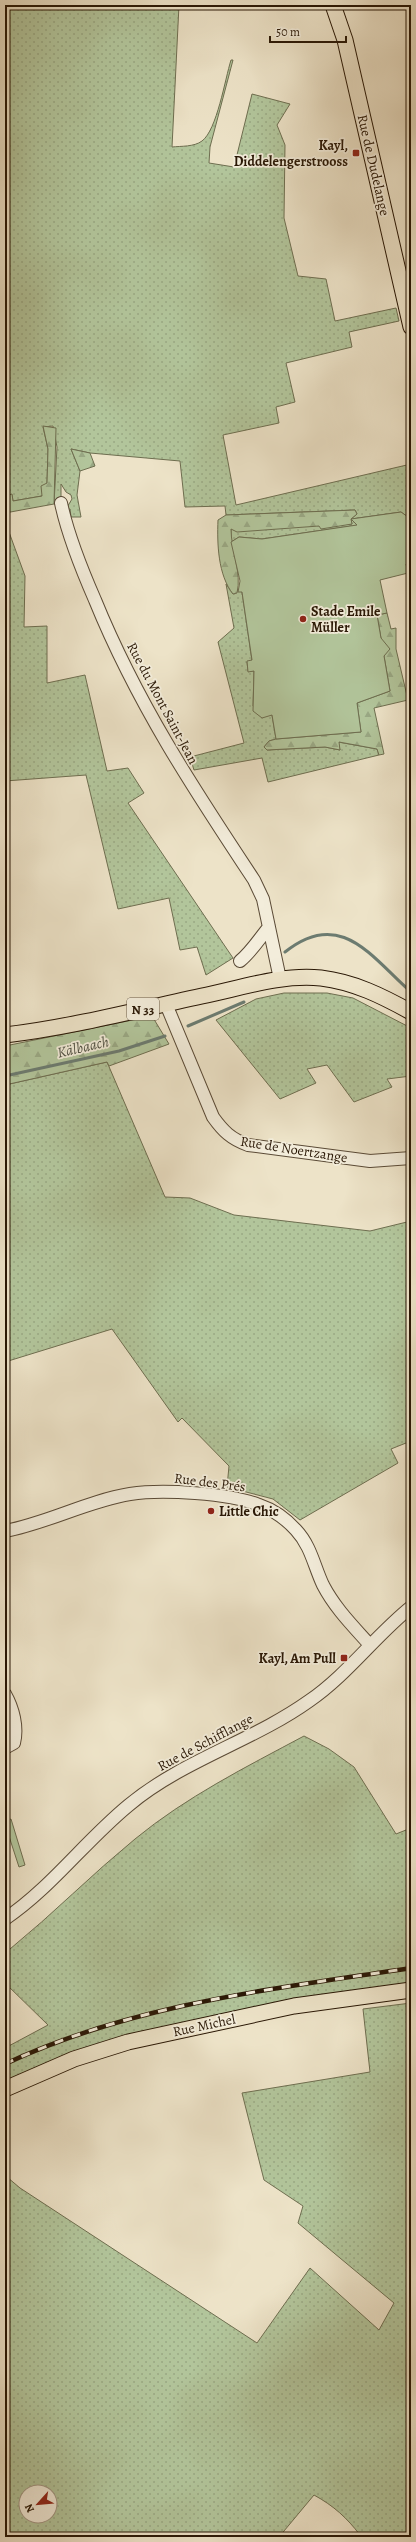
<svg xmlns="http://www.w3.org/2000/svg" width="416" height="2542" viewBox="0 0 416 2542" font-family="Alegreya,serif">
<defs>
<pattern id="grass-dots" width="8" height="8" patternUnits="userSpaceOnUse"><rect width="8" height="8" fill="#b2c59b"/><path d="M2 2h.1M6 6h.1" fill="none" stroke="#99a884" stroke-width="1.8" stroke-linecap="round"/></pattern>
<pattern id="forest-firs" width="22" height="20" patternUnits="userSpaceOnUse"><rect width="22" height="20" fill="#b2c59b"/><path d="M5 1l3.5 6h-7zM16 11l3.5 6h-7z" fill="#99a884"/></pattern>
</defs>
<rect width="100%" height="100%" fill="#ede3c8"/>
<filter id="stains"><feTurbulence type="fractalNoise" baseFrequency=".005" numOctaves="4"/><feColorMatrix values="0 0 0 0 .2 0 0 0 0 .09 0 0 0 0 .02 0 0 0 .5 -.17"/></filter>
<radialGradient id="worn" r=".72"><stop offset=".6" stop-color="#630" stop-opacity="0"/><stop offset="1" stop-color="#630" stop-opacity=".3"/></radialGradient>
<!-- grass -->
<path fill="url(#grass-dots)" stroke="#6e6e50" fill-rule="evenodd" d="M5,5H179L172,147C181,146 194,147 202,141C217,130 225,79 231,60H233L210,147L209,163L234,167L252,94L290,104L277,125L285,145L284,218L298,276L326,279L335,321L396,308L399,321L349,332L352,347L286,363L295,402L276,407L279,423L223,435L236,505L411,464V520L408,521V517L401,512L351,519L358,525L262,539L239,537L231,542V528L352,524L351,519L357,514L355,510L226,515L225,506L185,507L180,461L90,453L71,449L80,471L77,495L81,517H71L70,509H66L72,499L71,495L66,492L61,484V503L54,504L57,447L53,426L43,427L48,449L47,483L42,496L13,501L12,495L5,496Z
M5,521L25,576L24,627L47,626V683L85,675L107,771L128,768L144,793L128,803L233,958L206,975L197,947L180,950L169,898L118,909L86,775L5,781Z
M226,584L233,594L238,590L242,592L252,661L247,662L248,671H254L253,706L272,715L276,739L269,741L264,747L267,750L325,747L340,750L338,742L377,749L379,755L268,782L262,758L194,770L190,757L244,743L218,642L234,628Z
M284,993H327L353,998L411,1028V1076L387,1079L392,1087L354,1102L327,1065L307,1069L316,1083L280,1099L216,1020L256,999Z
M107,1062L165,1197L190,1198L234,1215L370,1231L411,1221V1441L391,1449L398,1463L300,1520L273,1499L227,1487L229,1466L182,1418L178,1422L112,1329L5,1362V1085Z
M304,1736L329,1749L354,1767L396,1834L411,1828V1985L222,2018L5,2085V2048L48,2025L5,1983V1945L10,1949C53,1914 92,1874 135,1839C186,1797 246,1767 304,1736Z
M411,2003V2537H359L360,2535C347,2518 334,2506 314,2495L279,2537H5V2179L7,2177L20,2188L257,2343L310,2268L379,2330L394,2303L298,2223L303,2206L264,2180L242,2093L370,2072L363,2009ZM26,2492H50V2516H26Z"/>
<!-- forest -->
<path fill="url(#forest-firs)" stroke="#6e6e50" d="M43,426L56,428L54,504L5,513V496L12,494L13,501L42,496L41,486L47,483L48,449Z
M71,449L90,453L95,466L80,471Z
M355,510L357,514L351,519L352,524L321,529L319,526L237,532L231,529C231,550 242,573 237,593L233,594C218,575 217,544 218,520L226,515Z
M387,613L391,629L396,628V649L408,700L374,708L384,754L379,755L377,749L339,742L340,750L325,747L267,750L264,747L269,741L276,739L361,732L357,703L390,691L377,615Z
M152,1016L169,1044L109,1066L107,1062L5,1085V1046Z"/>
<!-- green -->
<path fill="#b2c59b" stroke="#6e6e50" d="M401,512L408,517L411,562L406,564L408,573L380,580L387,613L377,615L381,638L390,649L384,656L390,691L357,703L361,732L276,739L272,715L262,718L253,711L254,671L248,672L247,661L252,660L242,592H238L240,581L231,542L239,537L262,539L357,525L351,519Z
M11,1819L25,1865L19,1867L5,1824V1821Z"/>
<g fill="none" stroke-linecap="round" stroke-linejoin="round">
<!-- stream -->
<path stroke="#6c7b70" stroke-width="3" d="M285,952C341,907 372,958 411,992
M188,1026L244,1002
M5,1076L119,1051L165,1036"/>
<defs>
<path id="minor" d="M61,503C68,536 81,568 95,600C137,703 193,788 254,880L263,899L280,979
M240,961C252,951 259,939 269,927
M166,1004L213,1117C223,1131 231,1139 248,1145L370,1161L411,1158
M5,1531C48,1523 87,1501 130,1494C162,1489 229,1493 259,1505C274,1510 286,1519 296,1530C311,1546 314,1566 323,1585C335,1608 352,1625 369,1644
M5,1694C13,1708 18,1727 14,1743L5,1748
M5,1919C52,1887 85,1841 129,1805C183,1760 253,1741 309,1701C347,1675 375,1636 411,1607"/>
<path id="major" d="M333,5L345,40L411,327
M5,1035C73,1027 140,1009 207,995C244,987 283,974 321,978C354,982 382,996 411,1012
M5,2089L74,2059L128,2042L294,2006L411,1990"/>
</defs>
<!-- minor casing -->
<use href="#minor" stroke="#5a4a36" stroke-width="14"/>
<!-- major casing -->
<use href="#major" stroke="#291705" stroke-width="17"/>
<!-- minor -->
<use href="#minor" stroke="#f3eddb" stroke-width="12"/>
<!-- major -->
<use href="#major" stroke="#ede3c8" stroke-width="15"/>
<defs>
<path id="rail" d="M5,2064C133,2004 273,1989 411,1968"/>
</defs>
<!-- rail casing -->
<use href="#rail" stroke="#291705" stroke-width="4.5"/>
<!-- rail -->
<use href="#rail" stroke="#f3eddb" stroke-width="3" stroke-dasharray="9" stroke-linecap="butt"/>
</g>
<!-- markers -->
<g fill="#8f2418" stroke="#f3eddb" stroke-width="1.5">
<rect x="352" y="149" width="8" height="8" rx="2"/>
<circle cx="303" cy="619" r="4"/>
<circle cx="211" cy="1511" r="4"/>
<rect x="340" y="1654" width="8" height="8" rx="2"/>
</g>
<g text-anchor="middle" stroke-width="3.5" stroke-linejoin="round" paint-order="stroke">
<!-- shield labels -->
<rect fill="#f3eddb" stroke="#665745" stroke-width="1" x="127" y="998" width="32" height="22" rx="3"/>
<g font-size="13" font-weight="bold" fill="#291705">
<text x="143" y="1014">N 33</text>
</g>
<!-- poi labels -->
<g font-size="14" font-weight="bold" fill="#291705" stroke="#f3eddb" text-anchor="end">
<text x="348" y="150">Kayl,<tspan x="348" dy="16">Diddelengerstrooss</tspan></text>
<text x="311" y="616" text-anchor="start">Stade Emile<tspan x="311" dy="16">Müller</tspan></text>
<text x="219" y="1516" text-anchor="start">Little Chic</text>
<text x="336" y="1663">Kayl, Am Pull</text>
</g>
<!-- street labels -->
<g font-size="14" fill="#291705" stroke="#f3eddb">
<text transform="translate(374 165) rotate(77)" y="5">Rue de Dudelange</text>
<text transform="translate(163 703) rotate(62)" y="5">Rue du Mont Saint-Jean</text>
<text transform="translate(294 1149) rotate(9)" y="5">Rue de Noertzange</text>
<text transform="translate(210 1482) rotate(7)" y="5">Rue des Prés</text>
<text transform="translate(205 1742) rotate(-28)" y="5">Rue de Schifflange</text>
<text transform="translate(204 2025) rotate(-12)" y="5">Rue Michel</text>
</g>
<!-- water labels -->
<g font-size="15" font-style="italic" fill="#505144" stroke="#f3eddb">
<text transform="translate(83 1047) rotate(-13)" y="5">Kälbaach</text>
</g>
</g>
<!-- margin -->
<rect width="416" height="2542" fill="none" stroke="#ede3c8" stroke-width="20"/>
<rect x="6" y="6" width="404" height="2530" fill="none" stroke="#291705" stroke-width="2"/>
<rect x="10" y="10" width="396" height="2522" fill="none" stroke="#291705"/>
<!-- north arrow -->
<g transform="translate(38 2504) rotate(243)"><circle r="19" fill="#f3eddb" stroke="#a29785"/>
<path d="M0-3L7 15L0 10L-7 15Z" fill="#8f2418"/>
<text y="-6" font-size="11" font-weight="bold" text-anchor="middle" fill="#291705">N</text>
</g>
<!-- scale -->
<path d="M270 36v6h76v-6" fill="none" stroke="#291705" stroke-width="2"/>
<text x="276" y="36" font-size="12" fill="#291705" stroke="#f3eddb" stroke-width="3" paint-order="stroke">50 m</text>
<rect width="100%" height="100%" filter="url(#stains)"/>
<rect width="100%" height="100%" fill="url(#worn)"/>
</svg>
